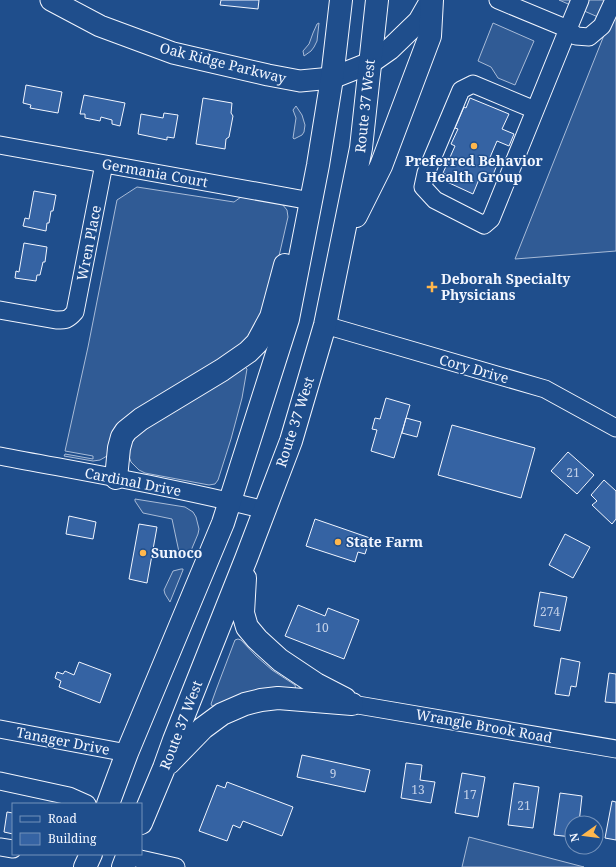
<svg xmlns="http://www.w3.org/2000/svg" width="616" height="867" viewBox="0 0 616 867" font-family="'Noto Serif',serif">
<rect width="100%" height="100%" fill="#1f4e8c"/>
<!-- built -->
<path fill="#305b95" stroke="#a8bbd7" d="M559,0H606L598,17Z
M616,5V251L515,259Z
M319,23L317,41L314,47L311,51L304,56L303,51L309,44L313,33L317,24Z
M493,23L534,41L515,85L498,78L491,67L478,61Z
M296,106L302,115L305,125L304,132L302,135L294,139L293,138L296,118L293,110Z
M137,187L234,202L241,197L282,204L287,210L288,217L268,304L248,339L112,447L107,456L100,460L93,461L64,456L65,454L93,459V456L65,451L88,347L117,200Z
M245,367L247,369L242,398L231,439L218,480L215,484L209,485L145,473L139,470L131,462L128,453L134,434Z
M135,499L185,507L193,512L196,517L199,529L198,534L190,553L182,554L179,552L172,519L143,513L135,501Z
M181,569H183V570L170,602L165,594L164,590L173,571Z
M238,639L241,640L256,656L272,670L295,685L296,690L243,693L214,706H212L211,704L216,690L235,640Z
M469,837L584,867H462Z"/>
<!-- building -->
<path fill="#3563a3" stroke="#f2f6ff" d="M221,0H259L258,9L220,5Z
M26,85L62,92L58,113L30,108L31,105L23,103Z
M84,95L125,103L120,126L112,124V120L101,117L100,121L85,118V114H80Z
M203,98L232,103L231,113L233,116L229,137L226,139L225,149L196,144Z
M470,98L509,114L502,129L514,134L509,146L497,141L488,162L497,165L492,177L482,172L473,194L445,181L447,175L443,173L455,146L451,144L458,129L455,128L464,107L466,108Z
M164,113L178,115L174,138L167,137V140L138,134L141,114L163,118Z
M34,191L56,195L53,211H51L49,223H47L46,231L23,226L25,218L29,219Z
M24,243L47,247L45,262H43L40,275H37L36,281L15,278L16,271L19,272Z
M386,398L410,405L394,458L371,451L377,430L372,429L375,418L380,419Z
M406,418L421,422L417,437L402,433Z
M452,425L535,448L521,498L438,475Z
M568,452L594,475L577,494L551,471Z
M604,480L616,491V519L612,524L592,505L597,501L591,495Z
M69,516L96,522L93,539L66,534Z
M315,519L370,538L365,554L358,552L355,562L306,546Z
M139,524L157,527L147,583L129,579Z
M565,534L590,547L573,578L549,565Z
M540,592L567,597L560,631L534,626Z
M298,605L325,616L328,608L359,620L344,659L285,636Z
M561,658L580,662L576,687L571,686L569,696L555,694Z
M79,662L111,674L100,703L59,687L61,681L55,678L57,672L63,674L65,671L74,675Z
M609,673L616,674V703L605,702Z
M302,755L370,770L365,792L297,777Z
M406,763L422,765L420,780L435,782L431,803L401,798Z
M462,773L485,777L478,817L455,813Z
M227,782L293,807L282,836L243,821L240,828L233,825L227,841L199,831L217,785L225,788Z
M514,783L539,787L533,828L508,825Z
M560,793L582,796L579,823H572V837L554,835Z
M612,801L616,802V840L605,838Z
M7,812L13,813V834L4,832Z"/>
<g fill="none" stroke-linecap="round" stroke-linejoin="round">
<defs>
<path id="minor" d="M498,0L568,29L576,36L589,37L602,26L614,0
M535,110L473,84L461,90L426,173L423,187L435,200L484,225L491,219L568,29L580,0
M0,145L311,201
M0,310L56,320C66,320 68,320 75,312L104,164
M325,325L545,389L616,428
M0,456C89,473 178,488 265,510
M352,704L616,749
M0,729L127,753
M0,781L69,796L87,804
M0,847L13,849
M127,856L176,867"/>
<path id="major" d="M51,0L100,26L173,53L268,75L300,81L332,78L370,63L390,49L419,21L431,0"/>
<path id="highway" d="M356,216L381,166L430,36L432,0
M116,478L119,448L122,437L126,431L141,419L222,370L248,352L257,343L271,317L285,265
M245,578L243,613L247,627L257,639L280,660L316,684L345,699
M169,763L203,728L222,714L245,704L261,700L278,698L352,704
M108,804L127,753L223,523L288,319L318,165L332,78L341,0
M141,823L164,768L174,740L246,559L291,441L325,325L361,148L377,0
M85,867L91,854
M123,867L128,854"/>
</defs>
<!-- minor casing -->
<use href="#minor" stroke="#f2f6ff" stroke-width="19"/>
<!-- major casing -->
<use href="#major" stroke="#f2f6ff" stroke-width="23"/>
<!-- highway casing -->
<use href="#highway" stroke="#f2f6ff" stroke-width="24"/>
<!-- minor -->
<use href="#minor" stroke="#1f4e8c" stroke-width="17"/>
<!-- major -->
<use href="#major" stroke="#1f4e8c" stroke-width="21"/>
<!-- highway -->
<use href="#highway" stroke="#1f4e8c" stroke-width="22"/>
</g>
<!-- markers -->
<g fill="#ffb74d" stroke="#1f4e8c" stroke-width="1.5">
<circle cx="474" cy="146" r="4"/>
<path d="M430 281h4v4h4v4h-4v4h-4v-4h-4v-4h4z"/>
<circle cx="338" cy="542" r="4"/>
<circle cx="143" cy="553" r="4"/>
</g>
<g text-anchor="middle" stroke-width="3" stroke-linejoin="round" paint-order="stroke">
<!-- number labels -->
<g font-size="12" fill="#c3d1e8">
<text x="573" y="477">21</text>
<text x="550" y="616">274</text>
<text x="322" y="632">10</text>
<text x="333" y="778">9</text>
<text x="418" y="794">13</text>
<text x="470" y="799">17</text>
<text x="524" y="810">21</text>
</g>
<!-- street labels -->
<g font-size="14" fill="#f2f6ff" stroke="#1f4e8c">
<text transform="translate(223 63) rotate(14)" y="5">Oak Ridge Parkway</text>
<text transform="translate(365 106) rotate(-84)" y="5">Route 37 West</text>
<text transform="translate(155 173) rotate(10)" y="5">Germania Court</text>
<text transform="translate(89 243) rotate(-79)" y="5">Wren Place</text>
<text transform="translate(474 369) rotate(16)" y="5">Cory Drive</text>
<text transform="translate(295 422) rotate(-72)" y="5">Route 37 West</text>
<text transform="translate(133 482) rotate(11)" y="5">Cardinal Drive</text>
<text transform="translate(181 725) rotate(-69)" y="5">Route 37 West</text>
<text transform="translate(484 726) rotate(10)" y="5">Wrangle Brook Road</text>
<text transform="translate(63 741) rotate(11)" y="5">Tanager Drive</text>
</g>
<!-- poi labels -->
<g font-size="14" font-weight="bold" fill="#f2f6ff" stroke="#1f4e8c" text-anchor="start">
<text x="474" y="166" text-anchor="middle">Preferred Behavior<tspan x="474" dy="16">Health Group</tspan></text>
<text x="441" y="284">Deborah Specialty<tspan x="441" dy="16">Physicians</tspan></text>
<text x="346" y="547">State Farm</text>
<text x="151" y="558">Sunoco</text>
</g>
</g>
<!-- legend -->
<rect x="12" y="803" width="130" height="52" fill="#1f4e8c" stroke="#7391ba"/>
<rect x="20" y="816" width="20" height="6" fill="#1f4e8c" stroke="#7391ba"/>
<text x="48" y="823" font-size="12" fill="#f2f6ff">Road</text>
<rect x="20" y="833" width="20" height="12" fill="#3563a3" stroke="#7391ba"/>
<text x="48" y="843" font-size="12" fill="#f2f6ff">Building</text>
<!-- north arrow -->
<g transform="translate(584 835) rotate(256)"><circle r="19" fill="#1f4e8c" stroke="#7391ba"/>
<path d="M0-3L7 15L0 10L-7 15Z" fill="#ffb74d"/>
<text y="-6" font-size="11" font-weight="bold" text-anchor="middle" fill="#f2f6ff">N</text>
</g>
</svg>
